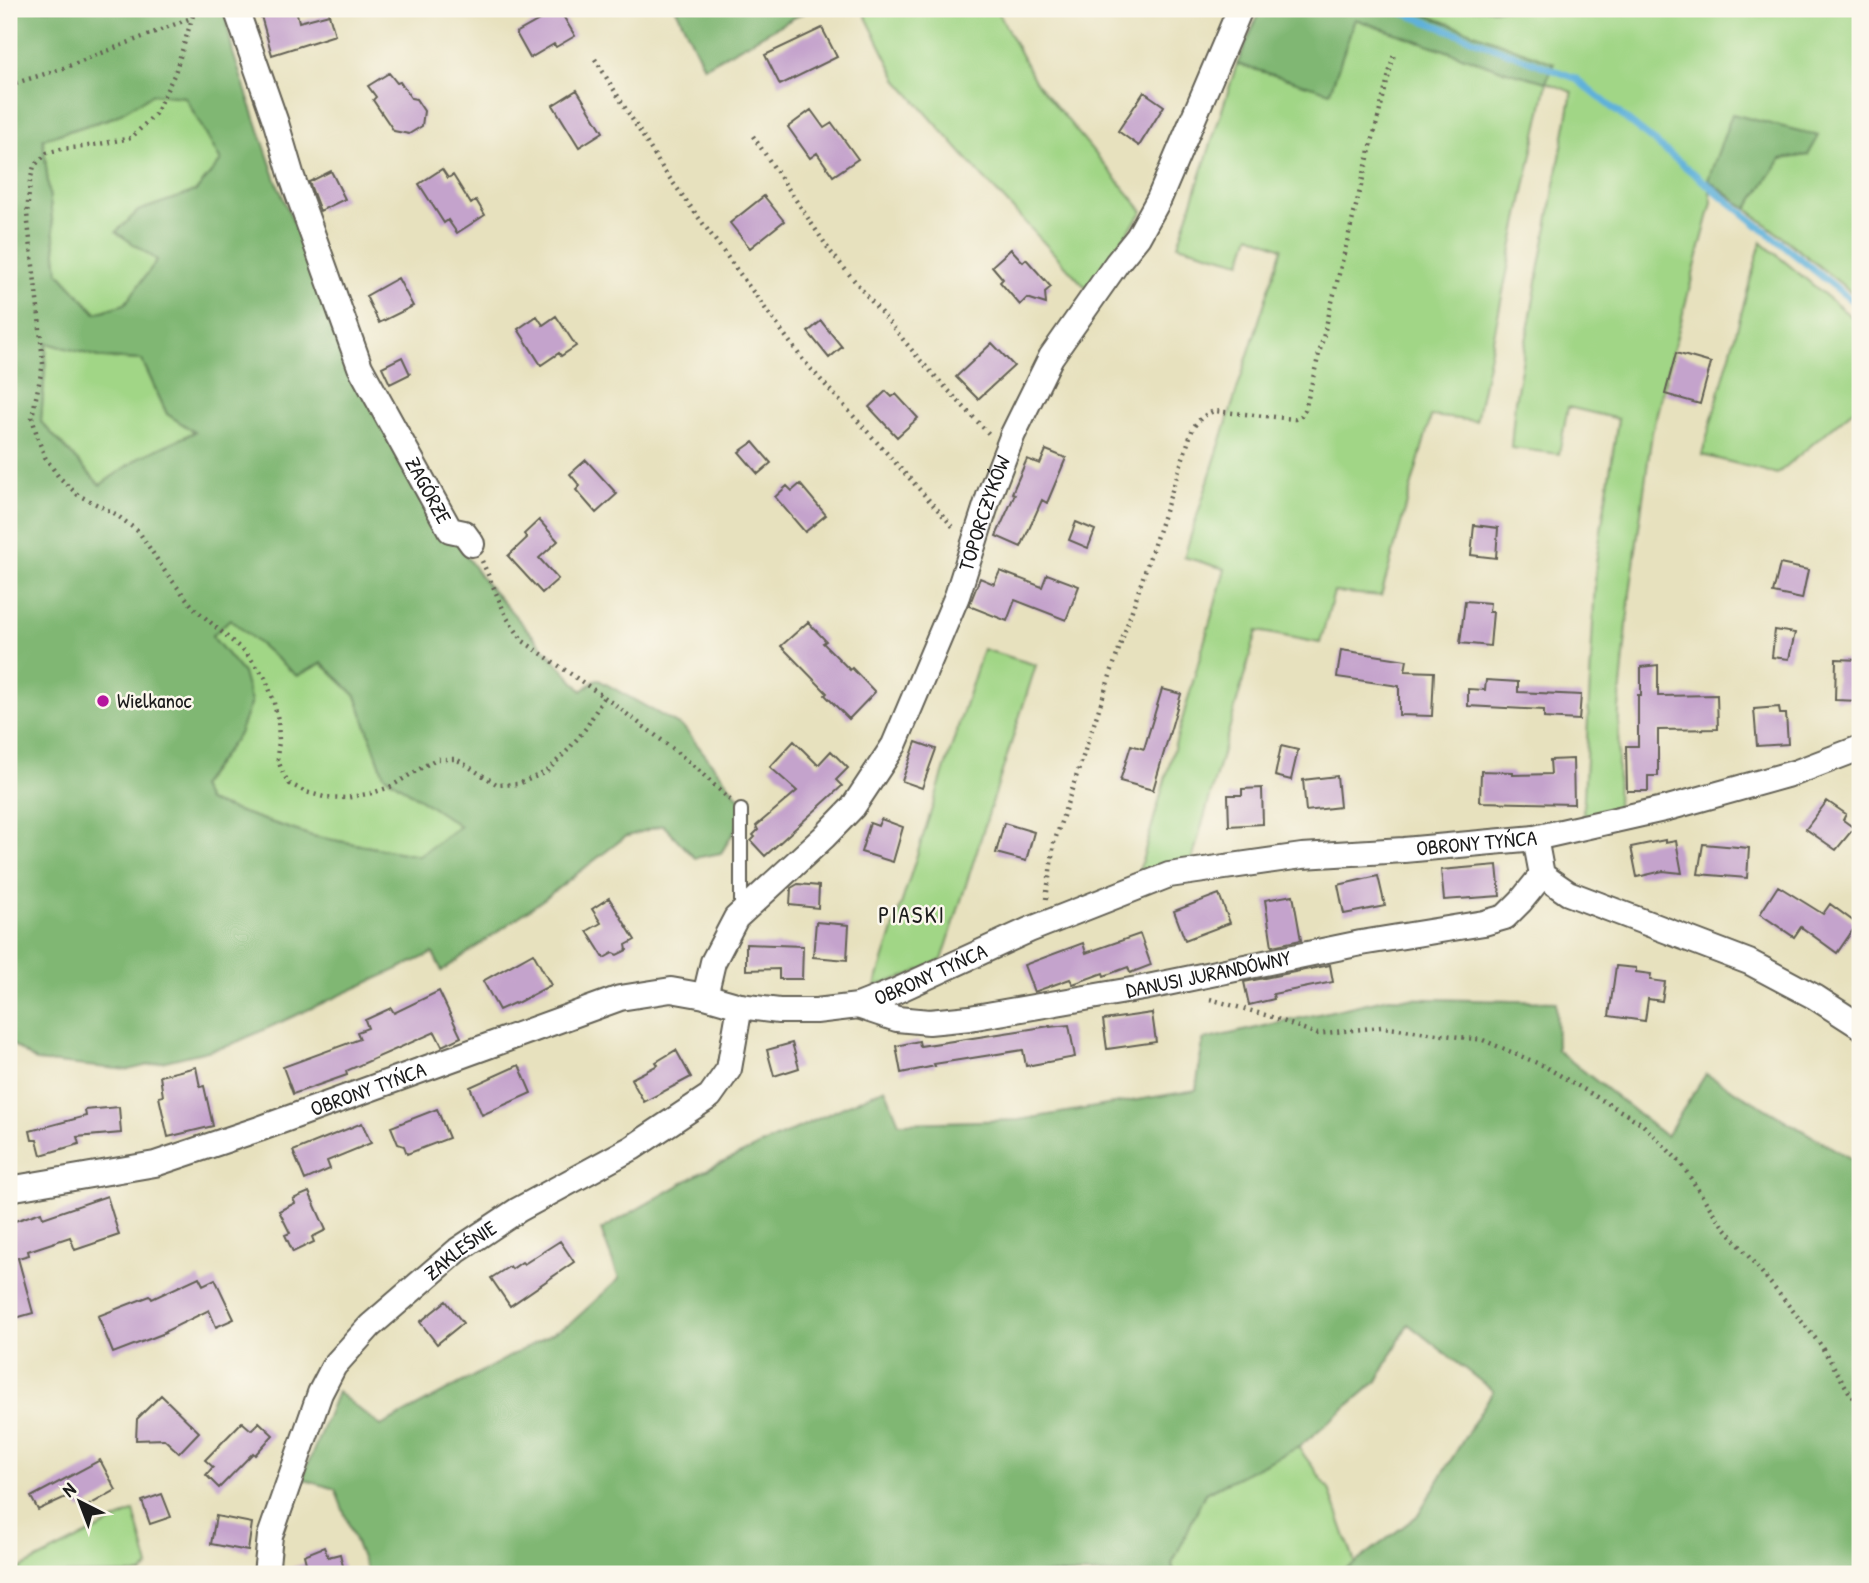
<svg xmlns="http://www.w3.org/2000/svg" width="1869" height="1583" viewBox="0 0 1869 1583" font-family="'Patrick Hand',sans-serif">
<rect width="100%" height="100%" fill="#fbf7ec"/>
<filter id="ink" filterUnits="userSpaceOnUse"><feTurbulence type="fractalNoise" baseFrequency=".0143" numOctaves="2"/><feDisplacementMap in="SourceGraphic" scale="14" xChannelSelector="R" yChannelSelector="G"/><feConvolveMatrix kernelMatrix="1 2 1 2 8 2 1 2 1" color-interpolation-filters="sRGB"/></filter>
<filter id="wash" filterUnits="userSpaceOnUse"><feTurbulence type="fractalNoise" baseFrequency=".00686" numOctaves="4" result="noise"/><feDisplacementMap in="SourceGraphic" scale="28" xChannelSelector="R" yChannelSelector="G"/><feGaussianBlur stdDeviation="1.57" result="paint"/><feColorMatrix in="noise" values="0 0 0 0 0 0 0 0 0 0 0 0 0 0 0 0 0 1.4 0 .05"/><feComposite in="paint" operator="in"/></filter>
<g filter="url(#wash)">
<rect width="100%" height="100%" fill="#e7e1be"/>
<!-- green -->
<path fill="#a1d686" stroke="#5e7951" stroke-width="2" d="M862,9H1000L997,10L1035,81L1143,211L1087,289L982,176L898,81Z
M1410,9H1860V299L1747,209L1781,159L1808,155L1818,136L1708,180L1712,202L1652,432L1630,593L1619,709L1617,813L1583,817L1596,563L1618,419L1568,407L1559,454L1511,448L1515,401L1572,92L1547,82L1476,421L1431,416L1381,596L1334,592L1320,643L1257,631L1192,860L1164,863L1138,875L1225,569L1184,557L1282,248L1250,235L1241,262L1178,245L1237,64L1330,91L1355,19L1499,69L1546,81L1553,63Z
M153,94L185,97L221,161L196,191L138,211L117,232L158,260L125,304L96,313L58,272L43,139L114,117Z
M1761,242L1860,324V404L1777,474L1702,455Z
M47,343L103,358L142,360L167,414L195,432L142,456L100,485L41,422Z
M230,619L297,676L321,663L356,696L384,775L461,826L419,856L312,836L207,801L200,787L239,734L243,673L211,636Z
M983,649L1036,665L942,960L907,976L875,986Z
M1298,1447L1329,1489L1355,1563L1336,1574H1174L1172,1564L1205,1493Z
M134,1511L149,1567L141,1574H9Z"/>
<!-- forest -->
<path fill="#80b773" stroke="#4e6a48" stroke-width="2" fill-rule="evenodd" d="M9,9H224L233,53L277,183L349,356L430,505L484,581L582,691L597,679L684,728L748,809L721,853L695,858L663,825L625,837L544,899L442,971L433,953L228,1046L128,1070L36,1061L9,1042ZM153,94L185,97L221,161L196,191L138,211L116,232L157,260L125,304L96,313L58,272L43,139L114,117ZM47,343L103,358L142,360L167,414L195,432L142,456L100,485L41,422ZM230,619L297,676L322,663L356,696L384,775L460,826L419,856L312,836L207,801L200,786L239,734L251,702L243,673L212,636Z
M676,9H810L704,67Z
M1261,9H1410L1554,63L1546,82L1499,69L1355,19L1330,92L1237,64Z
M1732,114L1819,136L1808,155L1781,159L1747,209L1708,180Z
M1389,998L1556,1002L1557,1050L1666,1136L1706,1074L1860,1164V1574H1336L1355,1563L1417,1516L1493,1391L1408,1324L1377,1381L1299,1447L1205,1493L1172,1564L1174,1574H368L335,1489L302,1479L337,1392L381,1426L570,1324L619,1279L601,1230L704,1171L885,1088L899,1123L1019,1120L1196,1090L1203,1040Z"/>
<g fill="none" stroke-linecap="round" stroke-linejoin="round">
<!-- stream -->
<path stroke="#5eb1da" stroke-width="7" d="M1393,9L1575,78L1860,307"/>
</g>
<g id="blocks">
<!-- building -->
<path fill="#c4a3cc" d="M259,9H296L299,22L329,14L335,35L272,55Z
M559,9L575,36L556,47L554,44L530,58L516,33Z
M822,28L837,57L780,85L765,55Z
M389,73L397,83L400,82L411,98L416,99L424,111L422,126L409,134L394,131L373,100L376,97L368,86Z
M577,90L603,132L579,147L553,105Z
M1144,92L1164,106L1139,146L1118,131Z
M811,110L824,128L832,123L858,159L833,176L817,153L810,158L788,127Z
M442,169L448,178L453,175L471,204L476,200L485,215L457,233L448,220L444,223L419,184Z
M331,171L345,199L320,211L309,182Z
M764,196L784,221L750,248L730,223Z
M1011,249L1023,262L1026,259L1051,287L1045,292L1046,304L1027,298L1020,305L1000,282L1003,279L992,266Z
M398,278L413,306L379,323L366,296Z
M537,316L543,325L556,316L576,346L561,356L559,353L541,365L518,329Z
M821,321L842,347L829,358L808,332Z
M992,343L1014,366L978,399L956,377Z
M1676,353L1711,363L1700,404L1665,394Z
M402,357L410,374L390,384L382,367Z
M886,391L892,397L896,394L918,418L897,437L869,407Z
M753,442L771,463L758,474L739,452Z
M1046,450L1066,458L1047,503L1042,500L1021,547L996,536L1015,494L1012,493L1027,459L1040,464Z
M586,460L617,494L596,513L576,490L580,486L570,474Z
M800,484L826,515L805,532L775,497L787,486L792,491Z
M539,520L558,541L539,558L558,579L542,593L508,556L527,538L524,534Z
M1076,522L1095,530L1088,548L1069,540Z
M1474,525L1498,528L1496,558L1471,555Z
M1780,564L1808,570L1802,599L1773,593Z
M1000,571L1042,587L1047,574L1079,586L1066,620L1015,600L1007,621L969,606L980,578L994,584Z
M1465,601L1490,603L1489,612H1493L1490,646L1460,643Z
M808,622L826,641L823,643L850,670L852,668L875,692L849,719L825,695L827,693L781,646Z
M1775,630L1795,633L1789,659L1772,657Z
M1341,650L1407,660L1405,671L1434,672L1432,716L1399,715V686L1337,677Z
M1836,659L1860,660V701L1835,700Z
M1658,665V696L1717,695L1718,729L1658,730V776H1648V791H1627L1626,746H1638V695H1641V667Z
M1486,680L1518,682V692L1581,695L1579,720L1544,718V710L1468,706V689L1485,690Z
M1162,689L1181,694L1153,790L1120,781L1131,745L1144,749Z
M1779,707L1780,714H1786L1788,744L1757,746L1754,709Z
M794,741L818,765L831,751L848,768L836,780L842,786L765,856L751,841L755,837L753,835L758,830L756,826L797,791L770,767Z
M916,742L936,749L922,788L902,781Z
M1281,746L1298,750L1291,780L1275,776Z
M1573,759L1574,804L1480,802L1481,771L1513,772V775L1551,774L1550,760Z
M1337,776L1340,807L1306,811L1303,780Z
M1262,788L1263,824L1229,826L1228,795H1242V789Z
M1827,801L1846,814L1843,820L1854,828L1836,850L1806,829Z
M881,819L903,827L893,862L861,852L870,823L878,826Z
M1004,823L1034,832L1026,861L996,853Z
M1665,840V843L1676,841L1682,873L1663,871L1637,877L1631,847Z
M1703,844L1749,848L1747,878L1698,874Z
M1497,865L1500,896L1444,900L1441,870Z
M1378,876L1385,906L1344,914L1338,885Z
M798,884L819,886L818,908L790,905L791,888Z
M1778,886L1823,914L1830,904L1857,924L1837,953L1801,927L1794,937L1760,914Z
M1219,894L1230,923L1185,940L1174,911Z
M1293,895L1301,940L1272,946L1265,900Z
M609,898L635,940L626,945L627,950L617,955L613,953L604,958L587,931L601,923L592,909Z
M816,922L849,925L847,960L813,957Z
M1140,934L1151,965L1130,973L1128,967L1104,976L1103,973L1073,984L1070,979L1034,992L1024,965L1083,943L1086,953Z
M746,944L803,946L802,979H779V969L746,970Z
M533,953L551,985L515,1004L514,1003L499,1010L483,981Z
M1330,965L1333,982L1273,994L1274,999L1249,1005L1244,982Z
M1616,966L1636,968V972L1651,974L1650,980L1665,982L1662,1001L1648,999L1645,1021L1609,1016Z
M439,991L461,1037L442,1046L435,1032L346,1071L347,1075L293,1094L283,1067L360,1039L357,1032L368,1028L365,1020L391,1008L394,1013Z
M1152,1013L1156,1042L1107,1049L1103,1020Z
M1069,1025L1075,1057L1026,1066L1023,1050L934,1064L935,1066L901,1073L896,1046L919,1041L920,1046L1050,1026V1027Z
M792,1043L799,1068L774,1076L767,1050Z
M676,1050L691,1077L644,1102L631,1079L658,1065L656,1062Z
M519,1065L531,1093L482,1115L470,1087Z
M196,1067L200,1087L204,1086L213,1126L168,1137L159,1097L163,1096L160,1076Z
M119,1107L121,1133L77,1137L79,1144L41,1155L37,1140H32L30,1131L86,1116L85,1110Z
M437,1109L449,1138L407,1154L404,1146L398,1144L391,1127Z
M362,1123L371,1143L327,1161L330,1169L305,1180L293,1151Z
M309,1192L326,1230L312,1237L314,1242L293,1252L285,1235L290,1233L279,1211L295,1203L293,1199Z
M107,1196L119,1235L75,1250L70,1237L28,1251L29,1255L18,1258L33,1313L9,1320V1223L41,1212L43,1218Z
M560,1241L574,1262L510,1306L491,1278L510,1266L512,1269L522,1262L524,1264Z
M199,1277L203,1285L215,1279L234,1319L216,1327L209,1310L164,1332L165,1333L113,1353L98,1316L150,1296L152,1299Z
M446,1301L463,1323L437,1344L420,1322Z
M161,1395L199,1432L179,1453L164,1439L136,1440L137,1419Z
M242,1422L251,1430L259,1422L273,1435L255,1455L253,1453L219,1488L206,1475L213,1467L205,1460Z
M100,1460L116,1490L80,1510L72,1494L38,1510L31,1497Z
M162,1494L171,1517L150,1524L142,1501Z
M216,1516L252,1523L248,1551L211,1544Z
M324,1547L328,1557L340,1554L345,1574H287L286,1569L306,1563L304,1555Z"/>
</g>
</g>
<g filter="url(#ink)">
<use href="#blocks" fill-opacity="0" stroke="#636155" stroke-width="2"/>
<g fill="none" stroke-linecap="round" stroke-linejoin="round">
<defs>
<path id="lane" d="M741,810V911"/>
<g id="street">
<path id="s1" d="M236,9L276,123L292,177L360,367L450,530L464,533L472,544"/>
<path d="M1535,838L1542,875L1568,893L1749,962L1815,997L1860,1026"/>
<path id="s2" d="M705,996L713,962L736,918L824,837L853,807L894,745L957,596L989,496L1013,434L1051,357L1117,263L1138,237L1159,199L1240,9"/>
<path id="s3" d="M858,1006L897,1019L929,1022L970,1018L1143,988L1361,943L1484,923L1505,917L1521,901L1542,875"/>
<path id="s4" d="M9,1189L155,1164L259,1129L620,998L671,990L705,996L740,1006L779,1011H816L858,1006L896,991L1029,930L1169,875L1302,856L1404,850L1535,838L1668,808L1797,772L1860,748"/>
<path id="s5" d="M266,1574L270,1536L320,1393L334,1366L370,1326L458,1250L518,1210L632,1148L710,1096L729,1069L740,1006"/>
</g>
</defs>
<!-- lane casing -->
<use href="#lane" stroke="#636155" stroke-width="16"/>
<!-- street casing -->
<use href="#street" stroke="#636155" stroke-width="28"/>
<!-- path -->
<path stroke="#636155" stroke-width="4.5" stroke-dasharray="2 5" stroke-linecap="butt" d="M195,9L175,73L155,114L131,138L83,147L61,149L47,153L34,166L30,181L27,214L39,317L43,364L32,417L38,439L45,457L58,476L78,495L114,513L139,532L166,573L194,608L246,653L265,677L273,699L278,720L279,741L277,757L283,774L290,784L306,792L324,797L346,798L372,793L390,787L436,759H456L498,785L518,784L546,772L568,750L586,728L604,697
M595,59L663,169L803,360L955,529
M9,85L61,69L191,18
M753,136L830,251L920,360L989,434
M482,561L507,618L523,641L604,697L655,735L693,765L730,800
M1046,899L1054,843L1193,428C1199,419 1204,415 1214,411L1295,419L1301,416L1305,410L1394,54
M1210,999L1269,1016L1317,1034L1382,1027L1483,1040L1544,1066L1641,1123L1680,1162L1714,1214L1820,1344L1860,1410"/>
<!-- lane -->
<use href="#lane" stroke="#fff" stroke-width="12"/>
<!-- street -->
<use href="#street" stroke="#fff" stroke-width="24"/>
</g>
</g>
<!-- markers -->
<circle fill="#b5179e" stroke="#fbf7ec" stroke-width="2.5" cx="103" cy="701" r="7"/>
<g text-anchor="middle" stroke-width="5" stroke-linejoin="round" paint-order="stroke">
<!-- street labels -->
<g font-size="21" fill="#1c1c1c" stroke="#fbf7ec">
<text dy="7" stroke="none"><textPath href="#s1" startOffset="520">ZAGÓRZE</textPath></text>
<text dy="7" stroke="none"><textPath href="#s2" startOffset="569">TOPORCZYKÓW</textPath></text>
<text dy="7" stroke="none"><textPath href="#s4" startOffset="1530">OBRONY TYŃCA</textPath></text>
<text dy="7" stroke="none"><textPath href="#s4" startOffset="962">OBRONY TYŃCA</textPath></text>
<text dy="7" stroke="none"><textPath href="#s3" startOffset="357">DANUSI JURANDÓWNY</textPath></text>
<text dy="7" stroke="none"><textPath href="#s4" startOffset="374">OBRONY TYŃCA</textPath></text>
<text dy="7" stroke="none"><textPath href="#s5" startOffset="392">ZAKLEŚNIE</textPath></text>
</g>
<!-- poi labels -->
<g font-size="21" fill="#1c1c1c" stroke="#fbf7ec" text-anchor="start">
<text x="117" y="708">Wielkanoc</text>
</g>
<!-- neighbourhood labels -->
<g font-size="23" letter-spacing="2" fill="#1c1c1c" stroke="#fbf7ec">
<text x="912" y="923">PIASKI</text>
</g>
</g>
<!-- margin -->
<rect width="1869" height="1583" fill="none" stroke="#fbf7ec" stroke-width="35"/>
<!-- north arrow -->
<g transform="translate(80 1502) rotate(318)" stroke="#fbf7ec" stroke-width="5" paint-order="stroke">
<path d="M0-5L12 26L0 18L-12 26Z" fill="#1c1c1c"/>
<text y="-10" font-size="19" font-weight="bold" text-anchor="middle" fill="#1c1c1c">N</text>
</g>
</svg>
